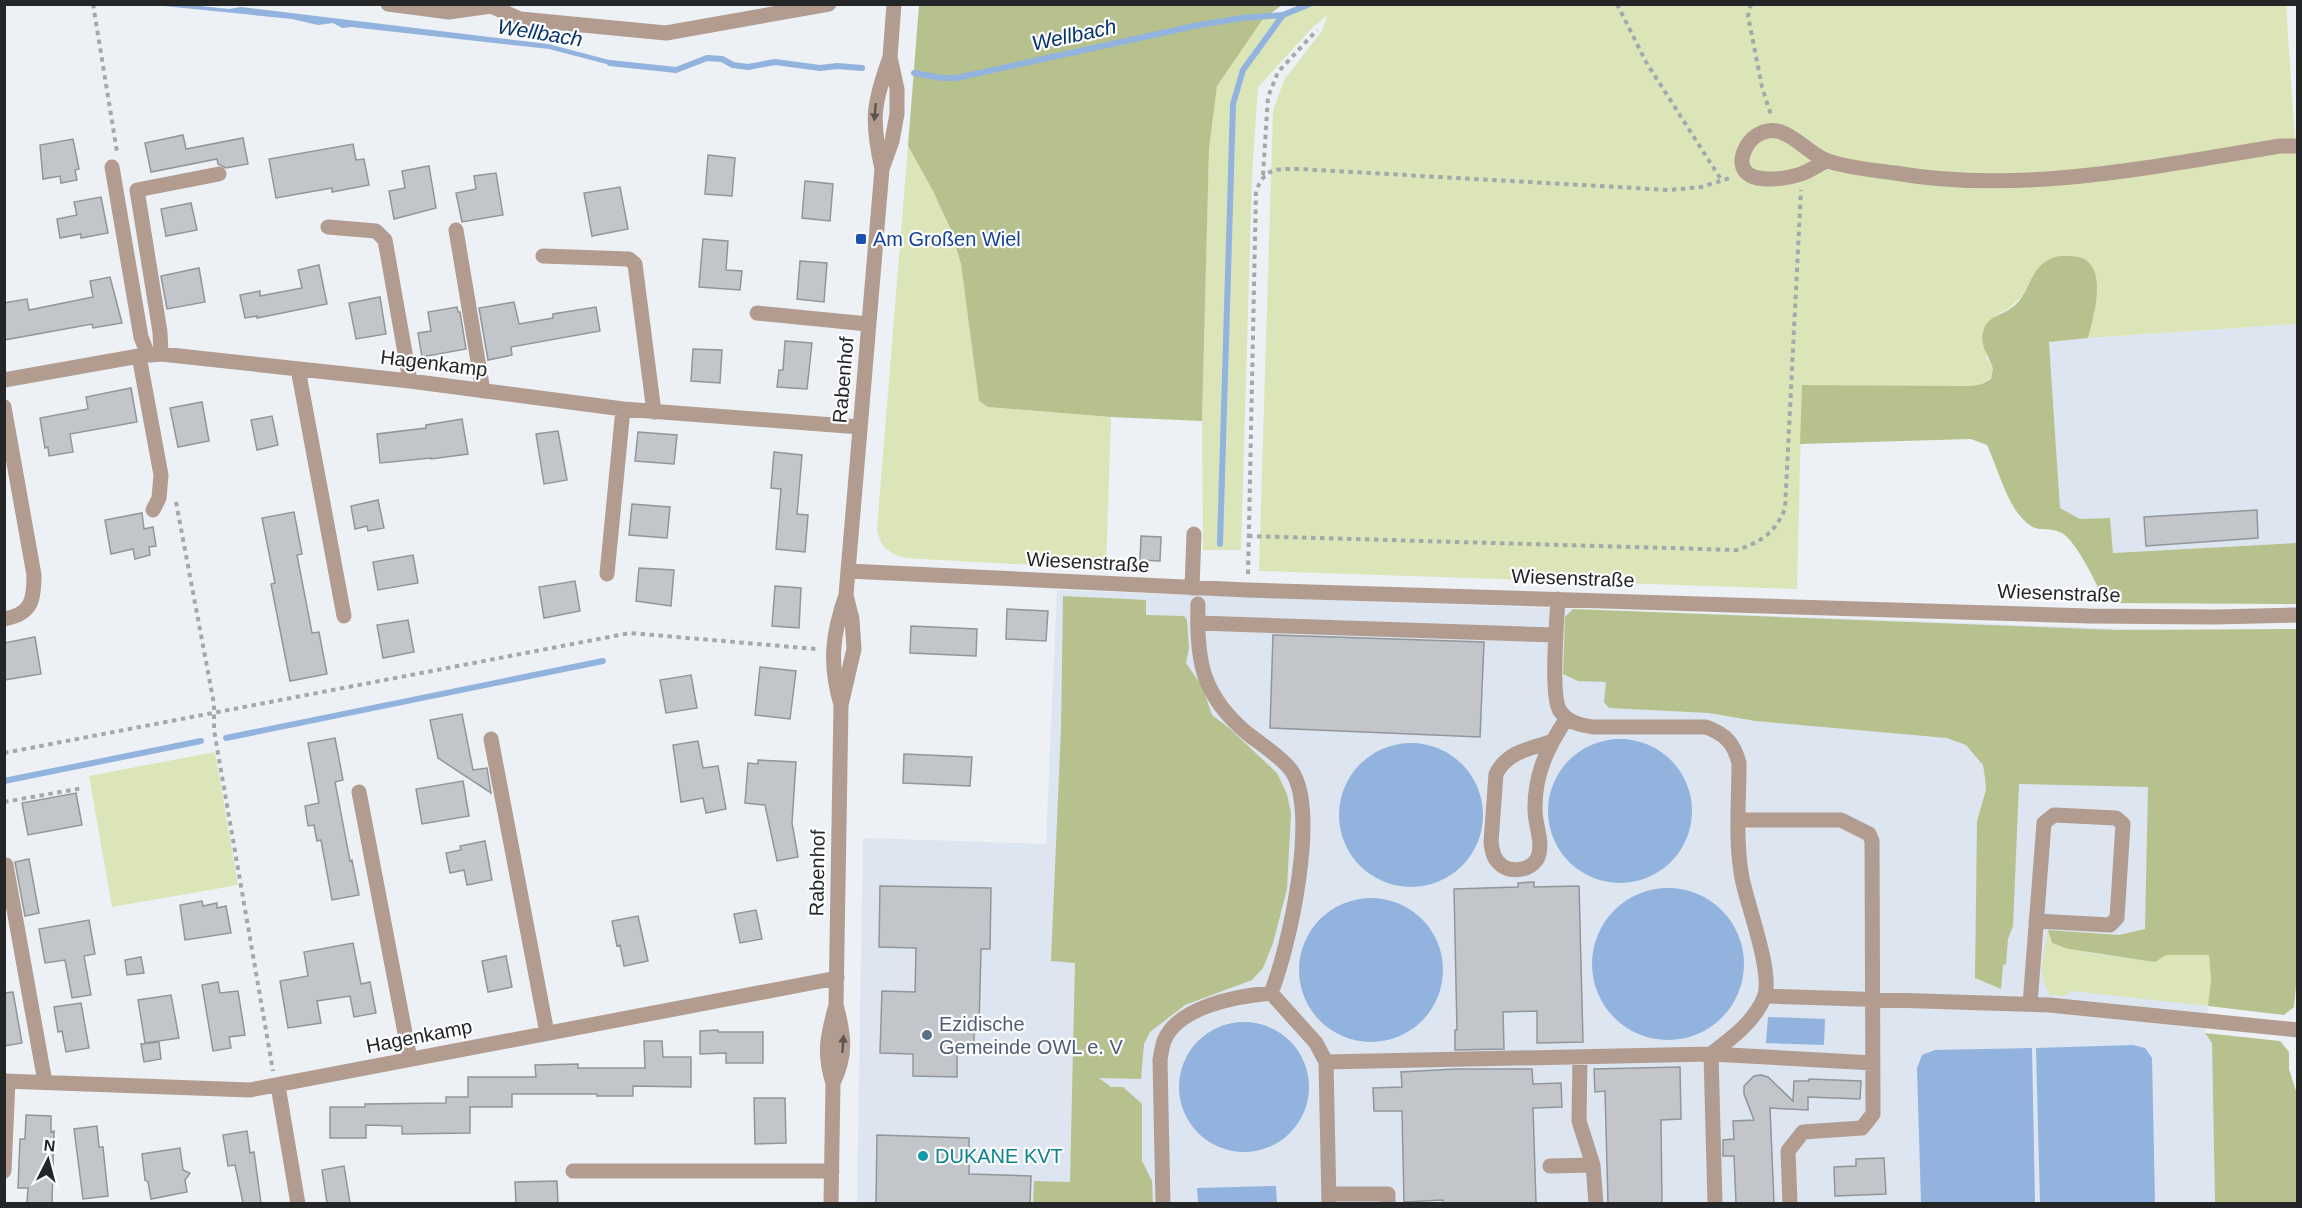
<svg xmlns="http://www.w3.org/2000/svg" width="2302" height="1208" viewBox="0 0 2302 1208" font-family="Helvetica,sans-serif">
<rect width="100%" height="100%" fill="#edf0f5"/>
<!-- built -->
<path fill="#dce5f0" d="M2297,324V543L2112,553L2110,518L2080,519L2060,508L2049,341Z
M1057,590L2159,630L2211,980L2205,1033L2212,1043L2215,1203L857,1204L863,838L1046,844Z"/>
<!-- green -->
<path fill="#dce5b8" d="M1323,4L2286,5L2297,170V324L2088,338L2095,312L2037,270C2025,291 2020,305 1996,315L1986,357L1993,369L1991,378L1982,384L1971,386L1802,385L1797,589L1259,571L1273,111L1284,80L1321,32L1328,15L1314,26L1258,87L1252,175L1241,550H1203L1202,421L1209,149L1217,86L1263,19Z
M908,146L933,191L950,228L961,264L979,401L988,407L1111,417L1106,569L904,558C887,552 880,546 877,529Z
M215,752L238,885L112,907L89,776Z
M2048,930L2052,943C2085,955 2121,956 2155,962L2165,955H2209L2211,980L2208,1006L2072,991L2064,996L2051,995C2035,976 2045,952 2048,930Z"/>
<!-- forest -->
<path fill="#b7c18d" d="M919,5H1282L1263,19L1217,86L1209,149L1202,421L1111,417L988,407L979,401L961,264L950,228L933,191L908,146Z
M2060,256C2068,256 2080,255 2087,261C2106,275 2093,319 2088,338L2049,342L2060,508L2080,519L2110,518L2113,553L2297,543V604L2110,603L2103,600C2099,586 2075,540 2062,533C2044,524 2039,537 2021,517C2006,501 1997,466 1987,445L1971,439L1800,444L1802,385L1971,386L1982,384L1991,379L1993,369C1989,355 1978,345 1984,329C1988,317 2001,315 2010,309C2033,294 2027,262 2060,256Z
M1063,596L1146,600V615L1184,616L1187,620L1189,648L1186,663L1202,686L1212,715L1229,728L1277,773L1287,794L1291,813L1287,889L1273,943L1263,968L1252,980L1185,1005L1150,1032L1144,1044L1141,1079L1099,1078L1111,1087H1123L1142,1104V1161L1152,1181L1153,1203L1033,1204L1034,1181L1070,1182L1075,963L1051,961L1061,728Z
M1573,609L2116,630L2297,629L2298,963L2294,1007L2284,1015L2208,1006L2211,980L2209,955H2166L2155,962L2069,949L2052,943L2048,930L2119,935L2145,929L2148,787L2019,784L2013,926L2008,939L2006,964L2003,965L2001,989L1975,978L1977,821L1986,790L1985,777L1983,765L1966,745L1947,738L1756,721L1709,713L1609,708L1604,702L1606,682L1578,681L1563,674L1565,617Z
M2205,1033L2280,1041L2289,1052V1069L2297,1094V1203H2215L2212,1043Z"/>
<!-- water -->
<path fill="#92b3de" d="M154,5H191L229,9L241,7L548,44L617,62L618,67L549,49L351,27L342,28L333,23L318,25L292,19Z
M1548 811a72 72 0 1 1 144 0a72 72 0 1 1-144 0Z
M1339 815a72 72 0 1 1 144 0a72 72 0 1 1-144 0Z
M1592 964a76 76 0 1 1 152 0a76 76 0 1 1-152 0Z
M1299 970a72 72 0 1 1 144 0a72 72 0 1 1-144 0Z
M1768,1017L1825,1019L1824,1045L1766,1043Z
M1179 1087a65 65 0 1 1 130 0a65 65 0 1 1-130 0Z
M2133,1045L2145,1048L2152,1058L2155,1203H2040L2036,1048Z
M2032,1048L2035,1203H1921L1917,1068L1922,1055L1935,1050Z
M1276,1186L1277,1203H1198L1197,1188Z"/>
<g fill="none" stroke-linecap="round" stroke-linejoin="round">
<!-- stream -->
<path stroke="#92b3de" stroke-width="6" d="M610,63L676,70L707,58L722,59L733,65L748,67L775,62L820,68L837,66L862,68
M914,73L942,78H956L1199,25L1242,18L1283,15L1310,4
M1220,544L1233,104L1243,70L1283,15
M226,738L603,661
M4,781L201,741"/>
</g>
<!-- building -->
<path fill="#c2c6ca" stroke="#92959a" stroke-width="1.5" d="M183,135L186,149L243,138L248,164L226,168L218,164L217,159L151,172L145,143Z
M73,139L79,169L75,170L77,180L61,183L60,176L43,179L40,145Z
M353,144L356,160L364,159L369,185L332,192V188L276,198L269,159Z
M708,155L735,158L732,196L705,194Z
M429,166L436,208L394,219L389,191L405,188L402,171Z
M496,173L503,215L462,222L456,193L476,189L474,176Z
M805,181L833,184L830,221L802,218Z
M620,187L628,229L592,236L584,193Z
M101,197L108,233L81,238V234L60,238L57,219L77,215L74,202Z
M191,203L197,230L166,236L161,209Z
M703,239L728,241L726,270L742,271L740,290L699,287Z
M800,261L827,263L824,302L797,299Z
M319,265L327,304L257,318V316L245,318L240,295L260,291V296L302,288L298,270Z
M199,268L205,302L167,309L161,276Z
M110,277L122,323L93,328L92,324L4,340V303L27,299L29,310L93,297L90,281Z
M380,297L386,334L356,339L349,303Z
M514,302L519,324L553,318V314L596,307L600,331L511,347L512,355L488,360L479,308Z
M457,307L458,312H460L466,349L422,357L418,333L431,331L428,312Z
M785,341L812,343L807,389L777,387L779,370H783Z
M693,349L722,350L720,383L691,381Z
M131,388L137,422L70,434L73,452L49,456L48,447L45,448L40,418L88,409L86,397Z
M202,402L209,441L178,447L170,408Z
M272,416L278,445L257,450L251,420Z
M462,419L468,454L431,459V458L380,463L377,434L426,428V425Z
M558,431L567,480L544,484L536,434Z
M638,432L677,435L674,464L635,461Z
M774,452L802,455L797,514L808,515L805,552L776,549L781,489L771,488Z
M378,500L384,528L368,531L367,526L355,529L351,506Z
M632,504L670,507L667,538L629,535Z
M2257,510L2258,538L2146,546L2144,517Z
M294,512L302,554L297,555L312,633L319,632L327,674L290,681L271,584L275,583L262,518Z
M142,513L144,529L153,527L156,546L149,547L150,555L135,559L133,549L111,554L105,520Z
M1141,536L1161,537L1160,561L1140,560Z
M413,555L418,583L378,590L373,562Z
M639,568L674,570L671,606L636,601Z
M575,581L580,611L544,618L539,587Z
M775,586L801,588L799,628L772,626Z
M1007,609L1048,611L1046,641L1006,639Z
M408,620L414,652L383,658L377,625Z
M911,626L977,629L976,656L910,653Z
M1273,635L1484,642L1480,737L1270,728Z
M35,637L41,674L4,680V643Z
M760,667L796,671L790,719L755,715Z
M691,675L697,708L666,713L660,680Z
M462,714L473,770L487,768L491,793L438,758L430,720Z
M335,738L343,780L335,782L350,861L352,860L359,895L332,900L321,840L317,841L314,825L308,826L305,806L319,803L308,743Z
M698,741L703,768L718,766L726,809L706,813L703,798L681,802L673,745Z
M904,754L972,757L970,786L903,783Z
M758,760L796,762L792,823L798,857L777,861L765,805L745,803L748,763L758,764Z
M463,781L469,816L422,824L416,789Z
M76,793L82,825L28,835L22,803Z
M485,841L492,880L467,885L464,870L450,873L446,853L461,850L460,846Z
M29,859L39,913L25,916L15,862Z
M1534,882V887L1579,886L1583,1042L1537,1043V1011L1503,1012L1504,1049L1455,1050V1030H1457L1454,889L1518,887V883Z
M880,886L991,888L990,949H981L979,1025H974V1045L957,1044V1077L913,1076V1054L880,1053L882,991L915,992L916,948L879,947Z
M202,901L203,906L217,903V908L226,906L231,933L185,940L180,905Z
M756,910L762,939L740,943L734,914Z
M638,916L648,961L624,966L620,945L617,946L612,921Z
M89,920L95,954L84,956L91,995L72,998L65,960L45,963L39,929Z
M353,943L361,984L370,982L376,1013L354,1017L350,996L317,1001L321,1023L288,1028L280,981L308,976L304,952Z
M506,956L512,987L488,992L482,961Z
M141,957L144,973L127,975L125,960Z
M218,982L220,993L238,991L245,1035L229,1037L231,1048L213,1051L202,985Z
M13,992L22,1043L4,1046V993Z
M171,995L179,1038L145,1043L138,1000Z
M81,1003L89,1048L66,1052L62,1031L58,1032L54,1007Z
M718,1030V1032H763V1063H726V1053L700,1054V1031Z
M644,1041H662L663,1057H691V1087L633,1086V1096H597V1094H512V1107H470V1133L402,1134V1126L366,1125V1138H330V1107H365V1104L446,1103V1097H468V1077H536L535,1065L578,1064V1068H645Z
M159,1042L161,1059L144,1062L141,1044Z
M1680,1067L1681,1119L1661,1120L1662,1203H1608L1605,1091L1595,1092L1594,1069Z
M1455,1069H1532L1533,1084L1561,1083L1562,1107L1533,1108L1536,1203H1443V1200L1404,1202L1402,1111H1374L1373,1088L1402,1087L1401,1072Z
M1761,1075L1768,1077L1793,1101L1794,1081H1809V1079L1861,1081L1860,1099L1808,1097V1110L1770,1108L1774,1203H1736L1734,1156H1723V1140L1734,1139L1733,1121L1754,1120L1744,1094V1086L1754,1076Z
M754,1098H785L786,1143L755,1144Z
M26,1115L51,1116V1132L54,1131L52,1203H27L28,1188H18L20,1139H25Z
M97,1126L99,1147H103L108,1196L83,1199L74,1129Z
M247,1131L250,1153L254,1152L261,1203H243L235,1165L228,1166L223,1135Z
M877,1135L969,1138V1174L1031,1176L1030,1203H876Z
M180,1148L183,1170L190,1173L185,1180L187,1192L151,1199L148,1182L145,1180L142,1154Z
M1884,1158L1886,1194L1835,1196L1834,1167L1856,1166V1159Z
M344,1166L350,1203H327L322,1170Z
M557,1181L558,1203H516L515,1182Z"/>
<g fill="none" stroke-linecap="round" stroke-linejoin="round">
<!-- path -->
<path stroke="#a5a8ab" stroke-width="4" stroke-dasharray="4.5 4.5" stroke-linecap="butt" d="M93,4L117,152
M1617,4L1646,62L1722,181
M1751,4L1748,16L1762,87L1771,115
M1263,175L1268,97L1278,72L1317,30
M176,502L214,704V730L273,1071
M1248,536L1737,550C1762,541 1774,534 1785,509L1801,190
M1248,574L1256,191C1266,167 1275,169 1299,169L1669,190L1701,187L1730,178
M4,753L630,633L816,649
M4,802L83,788"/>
<!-- minor -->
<path stroke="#b29c8f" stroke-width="15" d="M388,4L449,12L491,6L520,19L666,33L829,4
M1826,161C1818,165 1810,171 1801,174C1786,179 1744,186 1742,163C1741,155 1747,144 1752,139C1782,113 1804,154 1828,161C1849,168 1873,170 1895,173C2022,195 2155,166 2280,146H2298
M112,167L141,337L148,355
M882,169C871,120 873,104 890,57
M328,227L376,231L385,240L410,381
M456,230L483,391
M543,256L629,259L635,264L654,412
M757,313L868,324
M161,354L160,332L137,190L219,174
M139,356L161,475L159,498L153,510
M298,369L344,616
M4,380L139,356L161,354L410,381L623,409L860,427
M4,407L34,575C34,600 32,614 4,619
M848,571L1247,590L2089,616L2215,617L2298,615
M607,574L623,409
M1192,588L1194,534
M1558,599C1557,620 1550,696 1560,711C1568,723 1581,725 1593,727H1706C1725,734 1734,743 1739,763C1739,801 1735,841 1742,878C1747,905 1774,974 1764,998C1754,1022 1731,1039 1711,1054L1715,1204
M1198,623L1556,635
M841,705C829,664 832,635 846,595L882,169L892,141L897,114V89L890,57L894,4
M491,739L547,1033
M1550,742C1529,749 1507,752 1496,774L1491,842C1492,850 1493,858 1499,863C1509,874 1532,871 1538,857C1544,841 1534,824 1535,807C1535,773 1548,746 1567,718
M359,792L410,1059
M1739,820H1841L1869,834L1872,841L1873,1114L1862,1128L1803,1132L1788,1151L1790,1204
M6,865L45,1082
M1271,993L1316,1043L1326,1062L1711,1054L1873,1063
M1765,996L2049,1005L2298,1030
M2030,1004L2044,823L2054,815L2116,818L2123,824L2117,918L2110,925L2036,921
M1580,1057L1579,1121L1593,1165L1596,1204
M1326,1062L1329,1204
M4,1081L250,1090L837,978
M833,1083C847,1054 844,1035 836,1005
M278,1086L298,1204
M1550,1166L1593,1165
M4,1171L8,1081
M573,1171H832
M1329,1194H1388V1204
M831,1204L833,1083C823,1053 828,1034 836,1005L841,705L854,649L852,619L846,595
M1163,1204L1160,1060C1161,1054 1162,1047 1164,1041C1178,1006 1238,996 1271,993C1289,948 1320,810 1291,770C1280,756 1262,745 1248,734C1202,696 1196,661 1198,604"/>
</g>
<!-- one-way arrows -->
<defs><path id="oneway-solid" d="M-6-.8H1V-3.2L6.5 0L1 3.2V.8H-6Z" transform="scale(1.5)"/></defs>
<g fill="#5c5550">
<use href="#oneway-solid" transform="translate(875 112) rotate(95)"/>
<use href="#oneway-solid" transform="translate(843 1044) rotate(-86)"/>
</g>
<!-- markers -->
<rect fill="#1a4fb4" stroke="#fdfdfe" stroke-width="2" x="855" y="233" width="12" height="12" rx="3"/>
<circle fill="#5c6f8a" stroke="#fdfdfe" stroke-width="2" cx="927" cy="1035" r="6"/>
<circle fill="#0f9aa8" stroke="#fdfdfe" stroke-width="2" cx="923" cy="1156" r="6"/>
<g text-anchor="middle" stroke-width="4.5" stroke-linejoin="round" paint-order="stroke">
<!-- transit labels -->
<g font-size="20" fill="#164399" stroke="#fdfdfe" text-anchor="start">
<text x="873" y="246">Am Großen Wiel</text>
</g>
<!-- street labels -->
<g font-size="20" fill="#232526" stroke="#fdfdfe">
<text transform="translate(434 363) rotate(7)" y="7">Hagenkamp</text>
<text transform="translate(843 380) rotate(-85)" y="7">Rabenhof</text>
<text transform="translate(1088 562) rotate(3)" y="7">Wiesenstraße</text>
<text transform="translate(1573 578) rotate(2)" y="7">Wiesenstraße</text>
<text transform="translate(2059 593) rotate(2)" y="7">Wiesenstraße</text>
<text transform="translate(817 873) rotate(-89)" y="7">Rabenhof</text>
<text transform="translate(419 1036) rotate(-11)" y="7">Hagenkamp</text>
</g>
<!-- service labels -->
<g font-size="20" fill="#4e5e75" stroke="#fdfdfe" text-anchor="start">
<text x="939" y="1031">Ezidische<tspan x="939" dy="23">Gemeinde OWL e. V</tspan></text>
</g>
<!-- culture labels -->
<g font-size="20" fill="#0d838f" stroke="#fdfdfe" text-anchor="start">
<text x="935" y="1163">DUKANE KVT</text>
</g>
<!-- water labels -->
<g font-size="21" font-style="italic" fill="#073569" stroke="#fdfdfe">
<text transform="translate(540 33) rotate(9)" y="7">Wellbach</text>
<text transform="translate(1074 35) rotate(-12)" y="7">Wellbach</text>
</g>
</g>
<!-- border -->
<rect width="2302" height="1208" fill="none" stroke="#232526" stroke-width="12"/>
<!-- north arrow -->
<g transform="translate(48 1160) rotate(6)" stroke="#fdfdfe" stroke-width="4.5" paint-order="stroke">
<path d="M0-4.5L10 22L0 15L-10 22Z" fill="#232526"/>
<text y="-9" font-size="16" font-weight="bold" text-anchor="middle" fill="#232526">N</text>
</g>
</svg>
